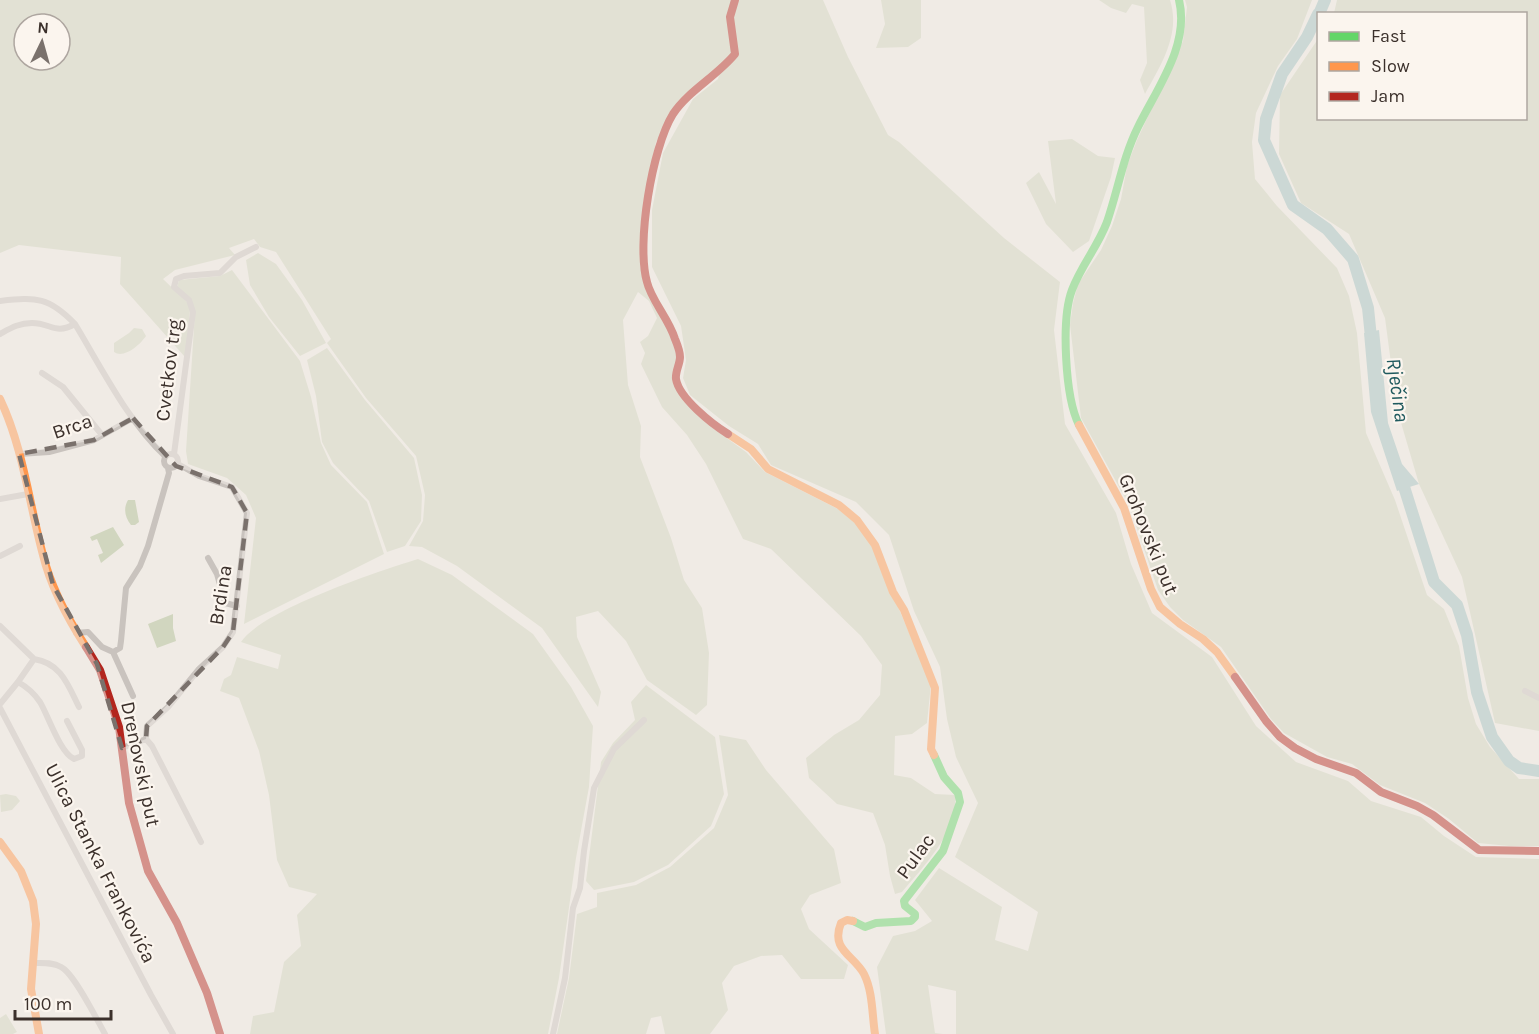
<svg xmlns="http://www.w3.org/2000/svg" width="1539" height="1034" viewBox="0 0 1539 1034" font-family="Karla,sans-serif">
<rect width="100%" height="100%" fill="#f0ebe5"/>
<!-- green -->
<path fill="#d1d6bf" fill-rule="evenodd" d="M0,0H823L848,57L888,135L899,142L1004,238L1060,282L1054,330L1065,424L1116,513L1131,564L1152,613L1212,657L1256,726L1296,762L1348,781L1371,801L1421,817L1444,836L1476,857L1539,859V1034H956V991L928,985L935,1033L943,1034H886L877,967L893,936L915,931L932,921L915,900L939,868L1002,907L995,940L1028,951L1038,912L955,857L978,803L956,757L947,719L940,667L914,611L889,535L856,502L771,465L758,444L729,426L690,395L683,378L686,360L681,326L652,267V210L663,153L693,99L718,79L721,66L691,91L656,142L643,205L640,266L646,290L668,325L677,358L673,381L697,412L714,429L746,452L765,472L838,509L855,523L869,539L931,684L927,723L912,734L895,736L894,775L911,778L935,794L955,795C958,832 924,866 902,892L895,894L890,876L885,845L873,813L837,804L809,778L806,758L834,735L859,720L880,695L882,665L861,636L771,549L743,539L706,464L687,435L662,407L641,364L645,353L640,342L648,336L657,318L649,301L638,292L623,320L628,385L641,426L640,457L671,538L684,580L702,608L709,653L707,705L696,715L647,680L626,641L598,611L576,617L577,637L601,692L598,707L542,628L457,566L422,547L409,546L423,521L425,495L416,456L366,398L327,343L331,339L276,252L260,247L254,239L229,248L235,255L175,270L163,279L188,303L190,311L185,357L120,284L121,257L19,245L0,253ZM24,24H60V60H24Z
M881,0H921V38L908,47L876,48L885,24Z
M1099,0H1170C1181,34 1161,65 1145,94L1140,80L1147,63L1144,7L1132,4L1126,13L1111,8Z
M1185,0H1312L1297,39L1278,66L1256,113L1252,142L1255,179L1277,206L1337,268L1349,296L1357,333L1366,433L1395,500L1427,595L1444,609L1459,646L1468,698L1476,724L1490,747L1519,779H1539V846H1509L1478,843L1449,819L1425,803L1380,785L1352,764L1327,757L1284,733L1271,719L1221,647L1183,620L1170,607L1158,590L1129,505L1081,418L1070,325L1073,303L1078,284L1101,250L1112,226L1121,199L1127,166L1137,140L1183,41L1187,7Z
M1337,0H1539V731L1495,723L1462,577L1419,484L1397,409L1385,318L1349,234L1301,203L1279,154L1280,95L1318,39V118H1526V14L1334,13Z
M1072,139L1098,156L1115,158L1111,177L1089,241L1073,252L1046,224L1026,183L1039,172L1056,204L1048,141Z
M258,253L276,264L302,300L326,343L300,356L269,317L250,285L246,260Z
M232,270L300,361L311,397L321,443L331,465L367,502L384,554L244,624L256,518L246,495L227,478L188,464L186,451L195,312L177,287L179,280L220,276Z
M134,328L142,329L146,336C140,345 124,359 114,352V343L129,333Z
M327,348L365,400L414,458L422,495L421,521L405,546L387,552L369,501L333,463L322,442L316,396L307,360Z
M128,500H135L139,522L135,525H131C125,517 123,509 128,500Z
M113,527L124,545L101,563L98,555L103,553L97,539L92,541L90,537Z
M418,559L452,575L533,634L571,687L593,726L589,787L576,858L559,978L548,1034H250L253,1016L274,1012L284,962L301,946L297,915L317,894L289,887L277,860L269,795L259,751L239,698L220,691L224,679L231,675L237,657L278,669L281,655L241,642C262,610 379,571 418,559Z
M173,614V628L176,641L157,648L148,624Z
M646,685L715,737L724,794L711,826L668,865L634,882L594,890L586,881L601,762L613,743L635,720L631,702Z
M719,735L746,740L766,770L834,849L841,883L810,895L801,909L809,929L848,965L844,979H801L782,955L761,956L734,966L722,983L728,1010L710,1034H665L661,1016L651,1018L646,1034H557L569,978L577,914L597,907V893L636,885L670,867L714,828L728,795Z
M6,794L16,796L20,801L12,810L1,812L0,795Z
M6,1014L17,1032L13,1034H0V1018Z"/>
<!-- water -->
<path fill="#a1c2c1" d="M1379,330L1388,423L1402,464L1419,484L1397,491L1371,412L1364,333Z"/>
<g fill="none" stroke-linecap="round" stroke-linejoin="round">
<!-- river -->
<path stroke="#a1c2c1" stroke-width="12" d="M1318,14L1307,37L1282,74L1266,119L1264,140L1293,205L1327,229L1353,259L1368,308L1372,347
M1319,14L1325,0
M1400,474L1434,582L1457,605L1467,635L1477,692L1492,737L1509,761L1519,768L1539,771"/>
<!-- street -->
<path stroke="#c9c3be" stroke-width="6" d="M0,301C37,297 49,297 75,324C101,367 129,423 165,456
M0,334C11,328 19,323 32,323C51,323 55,335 75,324
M42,373L63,387L102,435
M164 461a7 7 0 1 1 14 0a7 7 0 1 1-14 0Z
M19,454L49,452L94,440L133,418
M174,454L193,312L189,300L174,287L176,279L184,276L220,273L236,257L256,247
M0,499L28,494
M0,556L20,546
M208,558L217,574L225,603L237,606
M0,626L34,659
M76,633L88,632L102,647L113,652
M113,652L120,648L121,641L126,588L140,566L148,546L169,473L168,468
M113,652L133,696
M34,659C61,663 68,685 79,707
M18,682C27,687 34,693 40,702C48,715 60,753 74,759L82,756V750L67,721
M1525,691L1539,698
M0,704L18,682L34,659
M0,708L151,995L173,1034
M146,739L152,746L201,842
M122,748L146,739L147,726L168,707L199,669L223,647L233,632L247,513L232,487L199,476L178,464
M33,963C42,963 53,962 61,967C74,973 97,1020 105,1034
M553,1034L565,978L573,908L580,888L584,851L594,788L614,749L644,720"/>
<!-- fast -->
<path stroke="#63d668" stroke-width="8" d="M1079,425C1065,397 1061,319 1072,290C1081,266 1098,246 1107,222C1118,190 1123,157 1138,127C1157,88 1190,45 1179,0
M853,921L865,927L876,923L911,921L915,917V914L905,906L904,901L943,851L960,802L958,793L944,777L934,755"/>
<!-- slow -->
<path stroke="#ff974d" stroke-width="8" d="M0,399C23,447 29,503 43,555C51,588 68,619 86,647
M1079,425L1124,508L1151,589L1160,607L1180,624L1203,639L1217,652L1235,677
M728,434L751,449L768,469L839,505L857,520L875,545L893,592L904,610L935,688L931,749L934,755
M0,842L21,871L33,901L36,924L31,989L39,1034
M853,921L847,920L841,923C830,950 854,955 864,974C873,992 872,1015 875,1034"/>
<!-- jam -->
<path stroke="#b3261e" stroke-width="8" d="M728,434C712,424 679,398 676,379C675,372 680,364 680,357C680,351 677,344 675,339C669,319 651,300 647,282C636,244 652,148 673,114C688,91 717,76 735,54L730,17L735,0
M86,647L100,670L119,727L129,803L148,871L177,923L207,993L220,1034
M1235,677L1266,721L1280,737L1295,748L1316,759L1356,773L1381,792L1417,806L1433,815L1479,850L1539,851"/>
</g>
<!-- marked area -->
<path d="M0 0H1539V1034H0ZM133,418L176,466L232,487L247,513L233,632L223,647L147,726L146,739L122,748L97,664L53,585L19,454L94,440Z" fill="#f0ebe5" fill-opacity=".55" fill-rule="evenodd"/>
<path fill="none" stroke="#7a716c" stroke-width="4.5" stroke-dasharray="12 8" stroke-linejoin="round" d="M133,418L176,466L232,487L247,513L233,632L223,647L147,726L146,739L122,748L97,664L53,585L19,454L94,440Z"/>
<g text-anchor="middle" stroke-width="4.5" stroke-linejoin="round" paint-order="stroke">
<!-- street labels -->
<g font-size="20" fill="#3b302b" stroke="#fbf5ee">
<text transform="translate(168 370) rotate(-83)" y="7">Cvetkov trg</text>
<text transform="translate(72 426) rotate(-19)" y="7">Brca</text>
<text transform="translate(1149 534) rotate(68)" y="7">Grohovski put</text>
<text transform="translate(220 595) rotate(-81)" y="7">Brdina</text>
<text transform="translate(141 764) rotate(78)" y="7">Drenovski put</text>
<text transform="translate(915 856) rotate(-54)" y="7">Pulac</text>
<text transform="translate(101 863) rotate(63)" y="7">Ulica Stanka Frankovića</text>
</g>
<!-- water labels -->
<g font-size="21" font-style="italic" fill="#1f5a5e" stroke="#fbf5ee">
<text transform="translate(1398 390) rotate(82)" y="7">Rječina</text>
</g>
</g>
<!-- legend -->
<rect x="1317" y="12" width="210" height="108" fill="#fbf5ee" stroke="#aea6a0" stroke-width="1.5"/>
<rect x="1329" y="32" width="30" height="9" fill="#63d668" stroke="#aea6a0" stroke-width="1.5"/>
<text x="1371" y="42" font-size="18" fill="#3b302b">Fast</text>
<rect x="1329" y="62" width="30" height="9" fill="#ff974d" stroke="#aea6a0" stroke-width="1.5"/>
<text x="1371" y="72" font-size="18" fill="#3b302b">Slow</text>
<rect x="1329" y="92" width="30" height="9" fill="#b3261e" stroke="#aea6a0" stroke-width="1.5"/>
<text x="1371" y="102" font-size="18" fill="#3b302b">Jam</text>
<!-- north arrow -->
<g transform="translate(42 42) rotate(5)"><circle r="28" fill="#fbf5ee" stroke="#aea6a0" stroke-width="1.5"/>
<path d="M0-4.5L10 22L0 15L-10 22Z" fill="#7a716c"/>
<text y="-9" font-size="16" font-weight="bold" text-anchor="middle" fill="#3b302b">N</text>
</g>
<!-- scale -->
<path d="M15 1010v9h96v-9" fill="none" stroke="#3b302b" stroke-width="3"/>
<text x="24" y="1010" font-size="18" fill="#3b302b" stroke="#fbf5ee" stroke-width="4.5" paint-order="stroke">100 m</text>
</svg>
